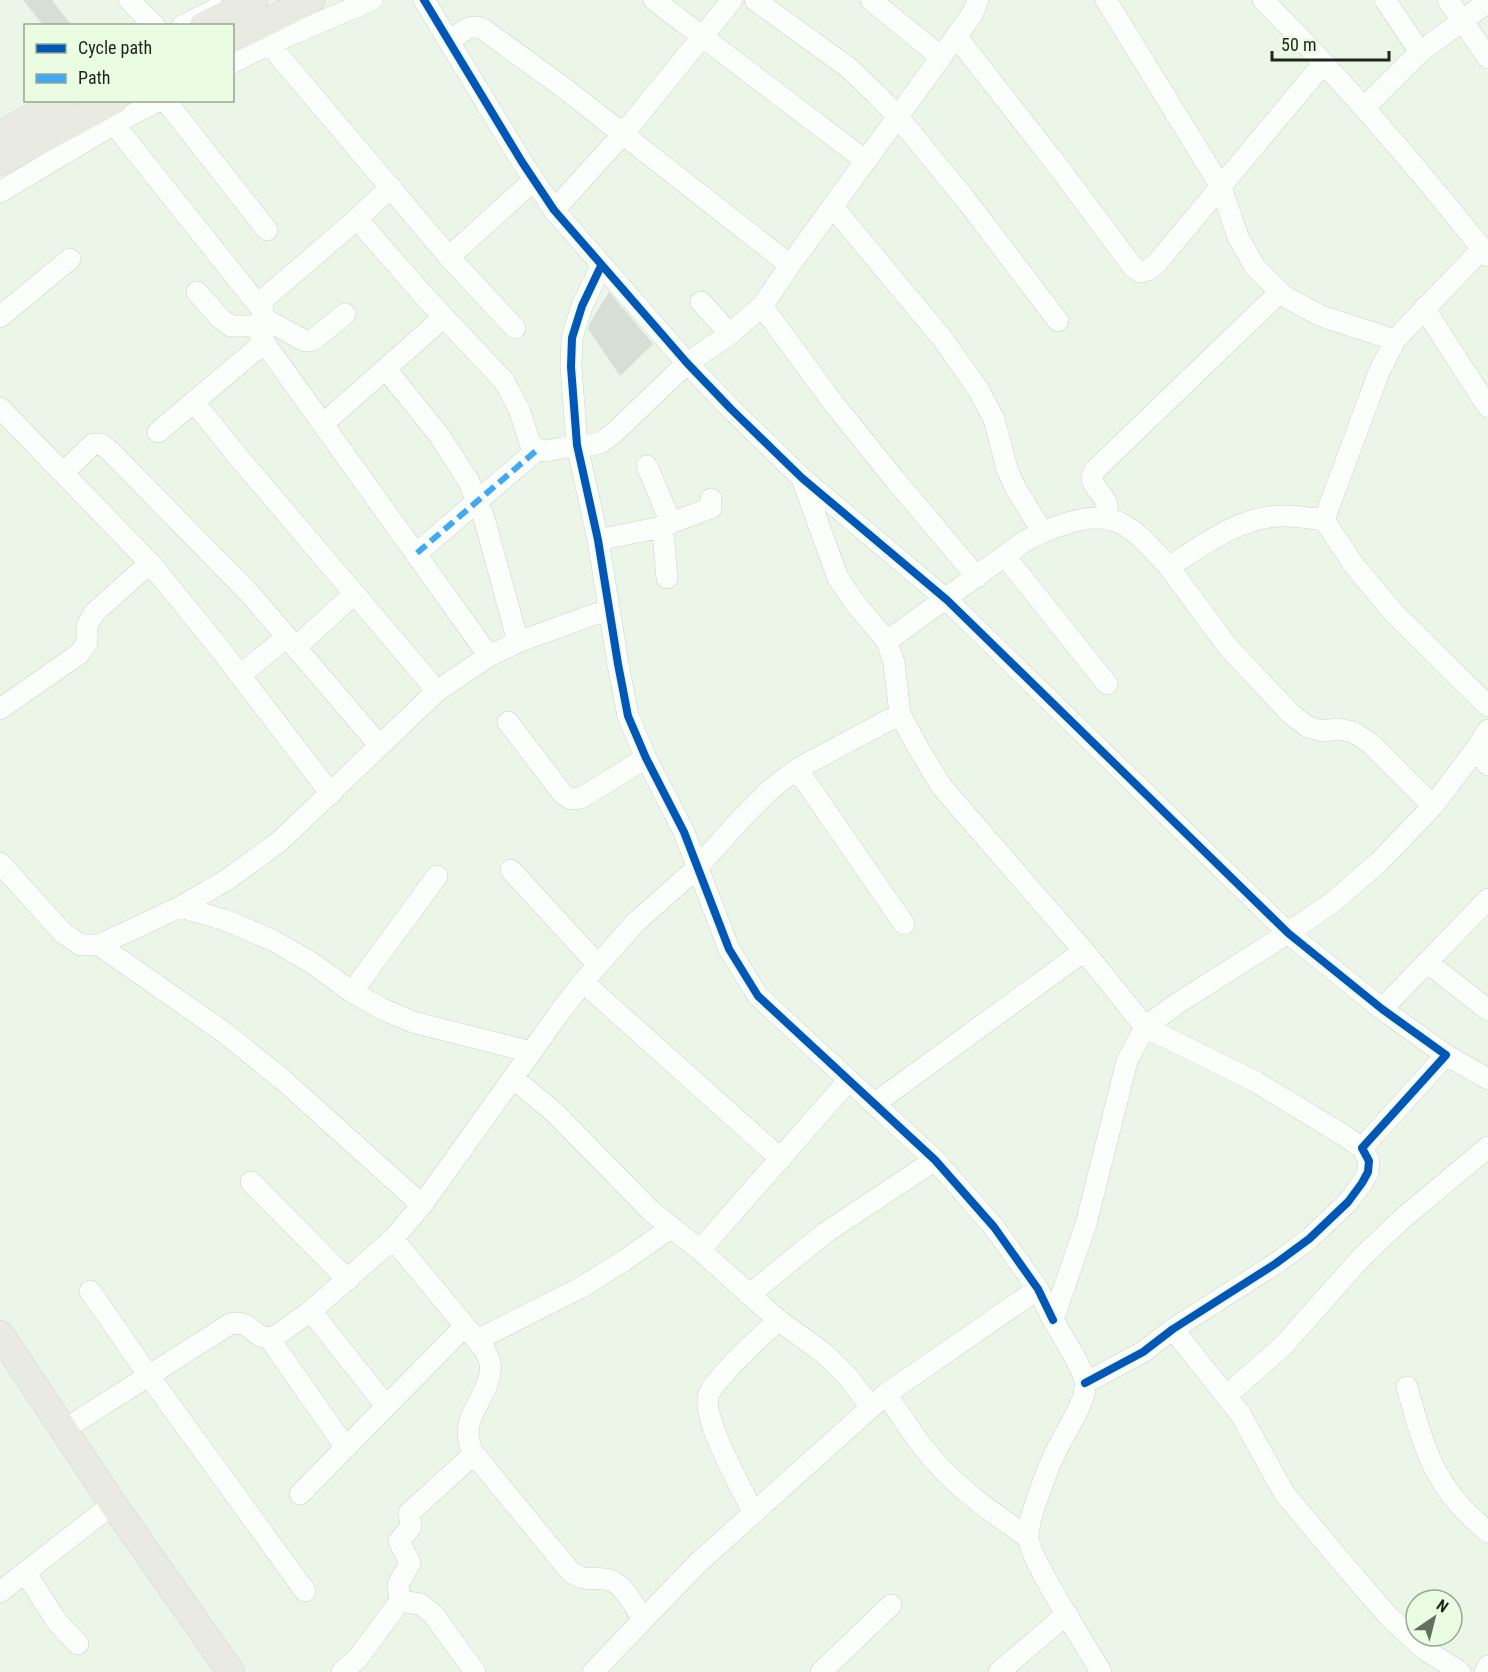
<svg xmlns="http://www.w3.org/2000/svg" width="1488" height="1672" viewBox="0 0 1488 1672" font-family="'Roboto Condensed',sans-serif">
<rect width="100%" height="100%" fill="#ecf6e8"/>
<!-- building -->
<path fill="#d5dfd6" d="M23,0H52L72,26H44Z
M609,292L653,344L620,376L588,329L591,321Z"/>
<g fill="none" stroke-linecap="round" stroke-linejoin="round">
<defs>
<path id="minor" d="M129,0L155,26
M424,0L522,162L554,210L687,363L731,409L802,478L947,600L1288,933L1382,1009L1446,1055L1362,1148L1369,1161L1368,1172L1362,1183L1348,1202L1309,1239L1275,1264L1173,1329L1143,1352L1085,1383
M654,0L866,161
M755,0L849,68L875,93L898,117L966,200L1058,321
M871,0L941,57
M1106,0L1221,187L1238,237L1255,267L1284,296L1321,316L1395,340L1379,372L1324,520L1354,565L1393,612L1488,706
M1263,0C1343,80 1417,167 1488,256
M1385,0L1420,52
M1448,0L1488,58
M182,26L216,9
M956,36L1060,169L1133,267L1141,272L1148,270L1156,264L1323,64
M451,41C462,32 469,23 483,29L564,88L790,265L973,13L978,0
M269,44L449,257L515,328
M232,63L269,44L372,0
M165,100L267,230
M101,108L263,311L260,334L261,338L489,656L518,642L609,609
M1364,108L1420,52L1488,2
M0,192L114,124L160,100
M833,207L942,338L978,389L994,419L1007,469L1016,489L1042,531
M554,210L623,134L732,0
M357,219L426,298L504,381L519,409L530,443L537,450L546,451L577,445H591L602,442L615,432L687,363L730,334L762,306L790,265
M449,257L534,180
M601,266L582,306L572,338L571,367L577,445L598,540L618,664L628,716L646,758L684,832L729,949L758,996L935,1160L994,1227L1038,1289L1053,1320
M197,292L221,319L231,326H261
M701,302L730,334
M258,304L357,219L391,187
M762,306L834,404L896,481L977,577
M1424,308L1488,407
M0,317L70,259
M263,318L305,341L313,340L345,314
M1395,340L1482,249
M386,369L439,435L468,480L484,518L518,642
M195,403L235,453L437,691
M0,408L150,563L220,649L331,794
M323,424L444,317
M158,432L265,342
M647,466L671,523
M63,473L93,444H101L110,451L251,595L380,746
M802,479L838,578L855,603L887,641
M1107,517C1107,512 1108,507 1106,502C1101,491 1087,483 1094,471L1280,292
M1324,520C1311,518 1296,516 1283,516C1240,516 1203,545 1169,567C1137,533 1119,506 1068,523C1052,528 1039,533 1025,541L887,641L894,663L900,714L920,751L942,787L1084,951L1145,1027L1256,1082L1345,1136L1362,1148
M657,528L711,508V499
M598,540L657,528L663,532L667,578
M417,553L537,450
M1005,556L1107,684
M1169,567L1228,647L1291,714L1308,727L1322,731L1338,729L1353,732L1370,743L1433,806
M296,647L354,594
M240,675L287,637
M0,709L79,654L87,643V626L94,613L150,563
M508,722L562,793L571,799L581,798L646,758
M1488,730L1476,749L1488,765
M797,769L904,924
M0,863L63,933L81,945H99L180,907L225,920L274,941L312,963L352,992L382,1009L413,1022L531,1052
M511,870L598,965
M180,907L228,879L280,841L437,691L489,656
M99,945L225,1033L282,1079L422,1205
M1427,962L1488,1010
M583,982L781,1159
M352,992L437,876
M1382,1009L1488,899
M1446,1055L1488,1079
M513,1078L554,1112L651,1211L700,1250L778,1320L825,1354L848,1377L871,1407
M874,1104L1084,951
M251,1182L348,1280
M393,1239L485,1350C486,1354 489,1359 490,1363C495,1395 453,1417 474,1454L570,1571C589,1585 595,1574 612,1581C625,1586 635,1608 643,1619
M700,1250L848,1081
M90,1291L149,1376L305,1591
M749,1295L825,1233L935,1160
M311,1311L386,1406
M1173,1329L1241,1415L1284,1493L1345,1566L1389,1617L1424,1649L1460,1672
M269,1338L346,1448
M477,1340L582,1287L625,1260L672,1227
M1407,1387C1425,1451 1434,1488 1488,1532
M886,1394C904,1420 921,1448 944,1471C969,1497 998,1516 1027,1537
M1226,1396L1282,1347L1361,1258L1402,1219L1488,1147
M65,1429L230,1324L238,1323L246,1325L260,1336L269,1338L277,1335L311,1311L393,1239L422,1205L560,1012L583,982L635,923L698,867L739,821L771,789L797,769L900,714
M300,1494L465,1326
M753,1512C742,1489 700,1417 709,1394C716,1377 763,1335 778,1320
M25,1572L58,1623L78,1644
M0,1592L113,1504
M400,1601L398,1585L410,1563L399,1541L411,1527L409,1513L474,1454
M342,1672L358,1658L400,1601L420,1604L433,1614L475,1672
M593,1672L698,1563L886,1394L1038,1289
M821,1672L891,1605
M999,1672L1067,1614
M1101,1672C1088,1648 1026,1555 1028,1535C1029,1517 1046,1474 1053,1457C1061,1438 1089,1400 1085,1381C1080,1362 1063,1338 1053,1320L1086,1224L1127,1061L1145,1027L1178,1003L1288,933L1333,902L1379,862L1433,806L1476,749
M1485,1672L1488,1666"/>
<path id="major" d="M203,26L254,0
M232,39L311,0
M0,135L63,100
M0,162L115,100
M0,1334L113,1504L231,1672"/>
</defs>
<!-- minor casing -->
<use href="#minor" stroke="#cbd3c8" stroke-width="22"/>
<!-- major casing -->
<use href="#major" stroke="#cfd4ce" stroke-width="28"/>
<!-- minor -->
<use href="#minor" stroke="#fcfefc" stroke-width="21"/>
<!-- major -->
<use href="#major" stroke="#e9ebe2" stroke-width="27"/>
<!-- quiet -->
<path stroke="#3fa9f5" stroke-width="6" stroke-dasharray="12 6" stroke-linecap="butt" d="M417,553L537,450"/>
<defs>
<path id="cycleway" d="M424,0L522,162L554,210L687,363L731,409L802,478L947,600L1288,933L1382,1009L1446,1055L1362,1148L1369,1161L1368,1172L1362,1183L1348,1202L1309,1239L1275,1264L1173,1329L1143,1352L1085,1383
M601,266L582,306L572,338L571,367L577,445L598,540L618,664L628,716L646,758L684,832L729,949L758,996L935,1160L994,1227L1038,1289L1053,1320"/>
</defs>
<!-- cycleway casing -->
<use href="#cycleway" stroke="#eafce2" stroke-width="11"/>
<!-- cycleway -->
<use href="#cycleway" stroke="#0057b8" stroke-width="8"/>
</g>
<!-- legend -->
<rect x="24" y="24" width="210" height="78" fill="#eafce2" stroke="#98a692" stroke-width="1.5"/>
<rect x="36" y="44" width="30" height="9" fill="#0057b8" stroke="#98a692" stroke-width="1.5"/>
<text x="78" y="54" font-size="18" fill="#1e251b">Cycle path</text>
<rect x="36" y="74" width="30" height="9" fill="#3fa9f5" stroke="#98a692" stroke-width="1.5"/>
<text x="78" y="84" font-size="18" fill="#1e251b">Path</text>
<!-- north arrow -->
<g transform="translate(1434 1618) rotate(35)"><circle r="28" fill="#eafce2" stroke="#98a692" stroke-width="1.5"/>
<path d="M0-4.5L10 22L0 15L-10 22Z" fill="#666e63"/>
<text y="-9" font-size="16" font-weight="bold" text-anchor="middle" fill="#1e251b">N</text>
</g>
<!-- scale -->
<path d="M1272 51v9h117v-9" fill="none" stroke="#1e251b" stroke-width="3"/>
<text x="1281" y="51" font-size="18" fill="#1e251b" stroke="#eafce2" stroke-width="4.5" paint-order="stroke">50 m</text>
</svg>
